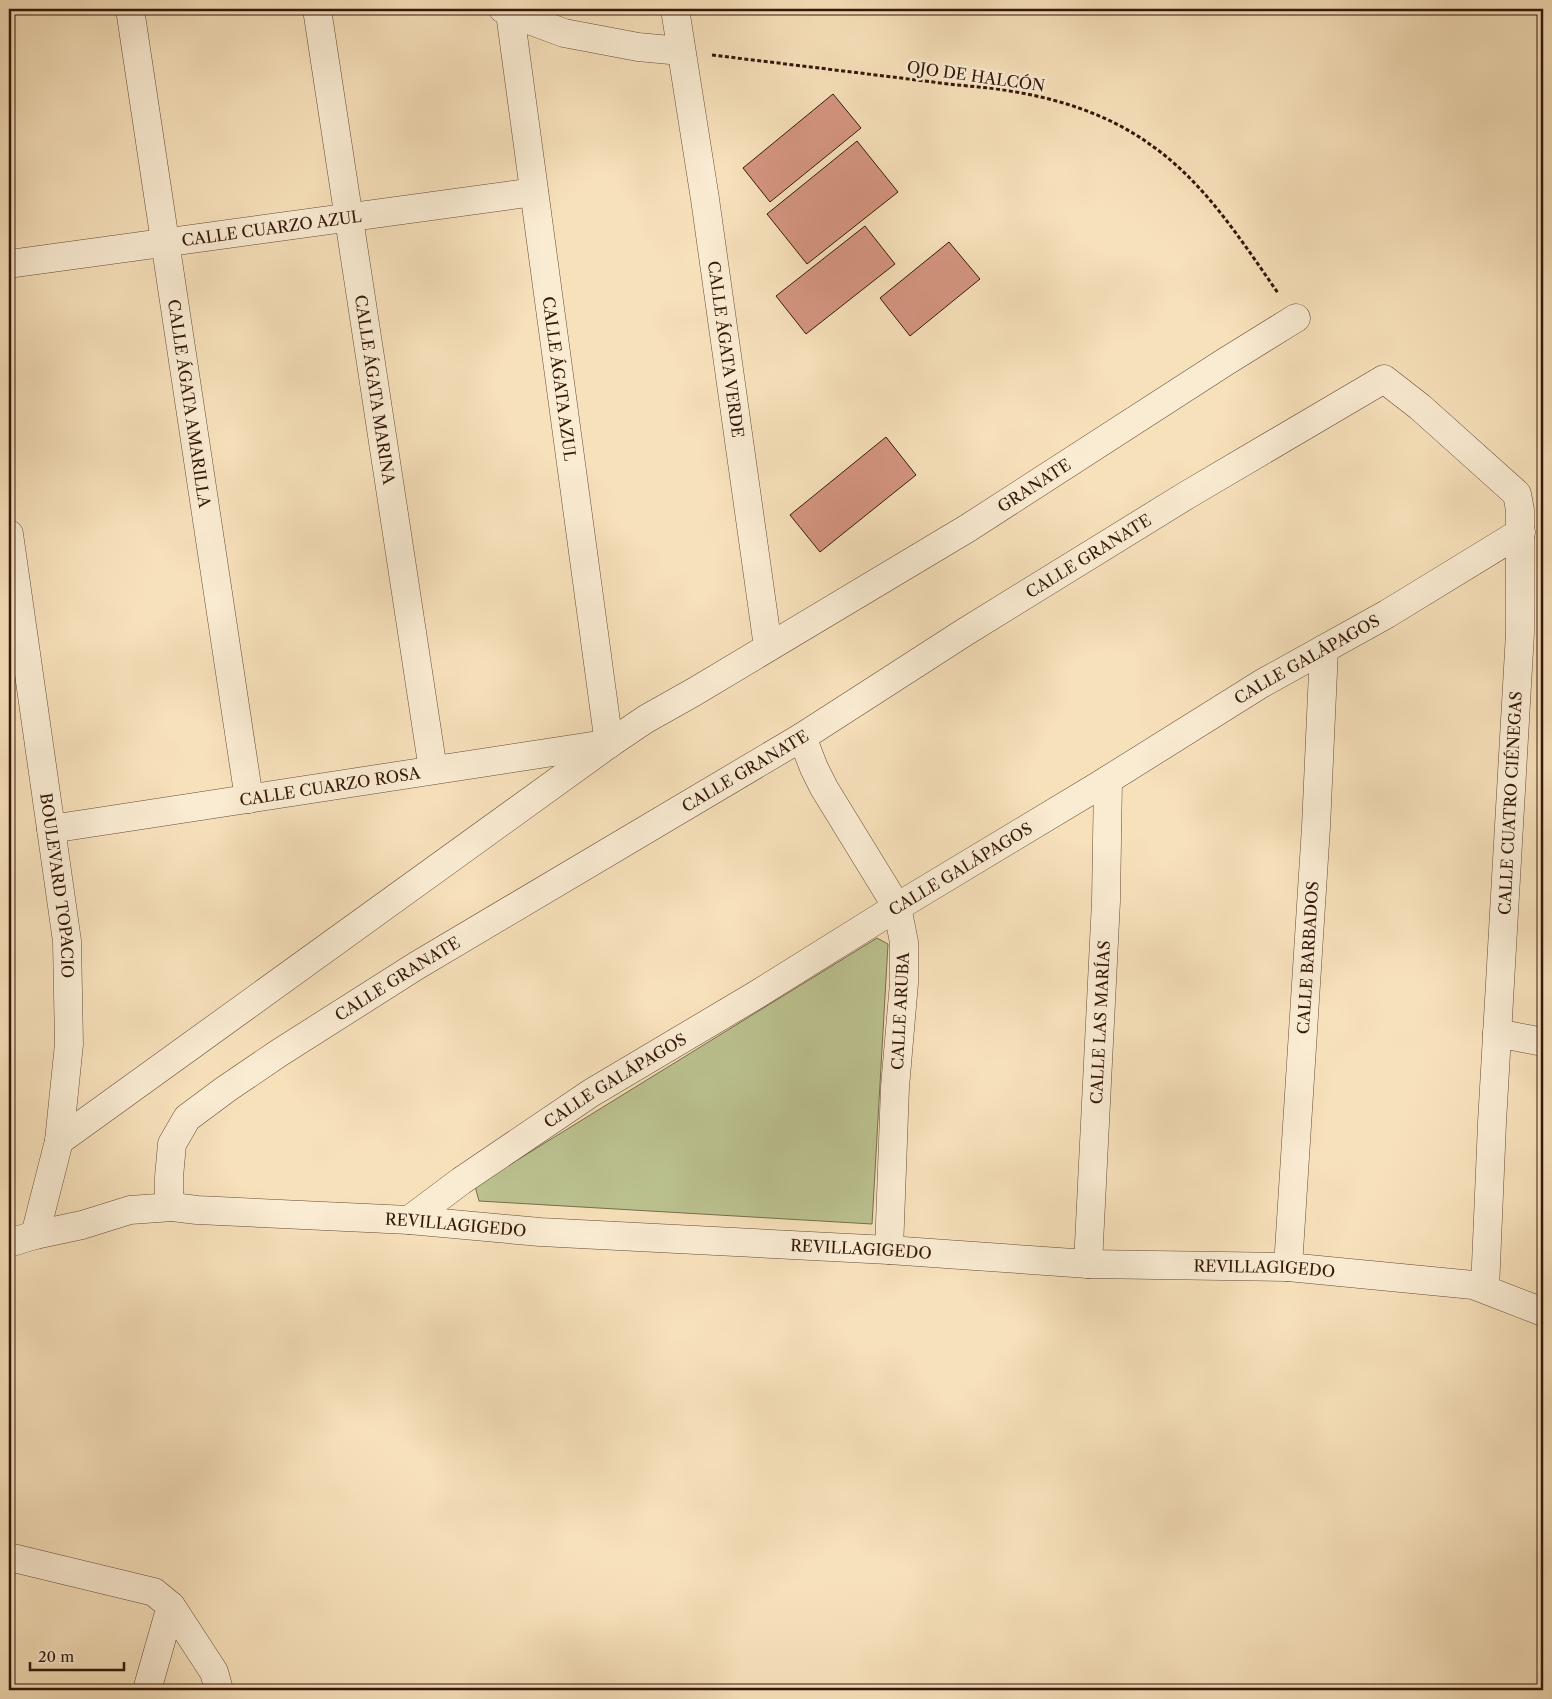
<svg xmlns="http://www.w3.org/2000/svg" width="1552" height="1699" viewBox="0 0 1552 1699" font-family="'Libre Caslon Text',serif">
<rect width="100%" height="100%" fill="#f7e1bb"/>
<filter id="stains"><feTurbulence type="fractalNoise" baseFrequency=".004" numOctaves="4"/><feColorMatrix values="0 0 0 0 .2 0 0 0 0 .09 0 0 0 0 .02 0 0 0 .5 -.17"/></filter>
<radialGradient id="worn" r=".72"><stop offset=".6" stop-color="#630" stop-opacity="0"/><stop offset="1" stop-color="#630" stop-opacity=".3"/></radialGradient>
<!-- green -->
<path fill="#bcc391" stroke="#786d4e" d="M877,938L888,944L872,1224L479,1201L475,1186Z"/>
<!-- building -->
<path fill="#d59580" stroke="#34170b" d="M833,94L861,128L770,202L743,168Z
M857,141L898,192L807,264L767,214Z
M865,226L895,264L806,334L776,296Z
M949,242L980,279L910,336L880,298Z
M886,437L916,475L820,552L790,515Z"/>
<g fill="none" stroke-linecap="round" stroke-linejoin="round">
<defs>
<g id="minor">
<path id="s1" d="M130,9L249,799"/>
<path id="s2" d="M317,9L433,770"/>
<path d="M503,9L510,13L564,33L638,47L681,51"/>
<path id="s3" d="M675,9L705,199L768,647"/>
<path id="s4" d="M510,13L609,744"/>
<path id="s5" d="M9,264L534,192"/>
<path id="s6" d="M9,534L67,941L69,1044L59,1141L35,1235"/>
<path d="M802,737L814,768L824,788L897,907L904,942V983L895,1087L889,1250"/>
<path id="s7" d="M51,829L605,744"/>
<path d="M1497,1033L1543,1042"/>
<path id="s8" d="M59,1141L609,744L646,719L694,692L968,528L1225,362L1296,318"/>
<path id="s9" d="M172,1207L169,1193V1177L172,1144L187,1118L226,1089L279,1053L416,966L802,737L965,632L1187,495L1384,379L1420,407L1517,494L1520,510V633L1492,1123L1485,1289"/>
<path id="s10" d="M409,1220L461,1181L591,1093L756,995L897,907L1098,786L1261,684L1387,614L1521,532"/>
<path id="s11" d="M9,1243L35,1235L82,1225L130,1210L172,1207L197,1210L409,1220L540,1232L889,1250L1088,1264L1288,1267L1473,1285L1543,1312"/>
<path id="s12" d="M1088,1264L1106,901L1108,780"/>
<path id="s13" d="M1288,1267L1316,827L1324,649"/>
<path d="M9,1557L154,1592L171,1606L214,1672L219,1690"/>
<path d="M147,1690L171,1606"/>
</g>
</defs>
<!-- minor casing -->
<use href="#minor" stroke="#654a37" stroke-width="29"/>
<!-- path -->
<path stroke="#34170b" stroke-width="3" stroke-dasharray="4 2.5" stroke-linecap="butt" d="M712,55C786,64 860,73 933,82C952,85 971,86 989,88C1047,95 1104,111 1151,145C1205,183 1241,240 1278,293"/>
<!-- minor -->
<use href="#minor" stroke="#faecd3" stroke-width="28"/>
</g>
<g text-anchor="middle" stroke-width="5" stroke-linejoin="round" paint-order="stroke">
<!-- street labels -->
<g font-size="16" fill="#34170b" stroke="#faecd3">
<text transform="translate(976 76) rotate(8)" y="6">OJO DE HALCÓN</text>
<text dy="6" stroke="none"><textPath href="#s5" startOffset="265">CALLE CUARZO AZUL</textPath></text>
<text dy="6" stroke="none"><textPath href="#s3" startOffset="344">CALLE ÁGATA VERDE</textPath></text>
<text dy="6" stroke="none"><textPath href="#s4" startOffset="369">CALLE ÁGATA AZUL</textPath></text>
<text dy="6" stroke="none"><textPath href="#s2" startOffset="385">CALLE ÁGATA MARINA</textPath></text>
<text dy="6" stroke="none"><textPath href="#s1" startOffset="399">CALLE ÁGATA AMARILLA</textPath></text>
<text dy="6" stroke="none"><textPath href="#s8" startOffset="1176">GRANATE</textPath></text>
<text dy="6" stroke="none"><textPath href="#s9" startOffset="1156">CALLE GRANATE</textPath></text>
<text dy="6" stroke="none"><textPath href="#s10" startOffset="1059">CALLE GALÁPAGOS</textPath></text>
<text dy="6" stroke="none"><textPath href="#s9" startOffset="751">CALLE GRANATE</textPath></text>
<text dy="6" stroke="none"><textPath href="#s7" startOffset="282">CALLE CUARZO ROSA</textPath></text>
<text transform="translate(1510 803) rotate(-87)" y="6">CALLE CUATRO CIÉNEGAS</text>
<text dy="6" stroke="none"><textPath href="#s10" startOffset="654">CALLE GALÁPAGOS</textPath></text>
<text dy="6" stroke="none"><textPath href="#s6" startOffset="355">BOULEVARD TOPACIO</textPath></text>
<text dy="6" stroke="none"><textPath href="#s13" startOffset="310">CALLE BARBADOS</textPath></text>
<text dy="6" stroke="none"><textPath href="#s9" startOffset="346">CALLE GRANATE</textPath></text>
<text transform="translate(900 1011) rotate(-87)" y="6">CALLE ARUBA</text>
<text dy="6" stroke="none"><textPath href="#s12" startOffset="242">CALLE LAS MARÍAS</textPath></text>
<text dy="6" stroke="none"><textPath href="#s10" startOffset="249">CALLE GALÁPAGOS</textPath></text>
<text dy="6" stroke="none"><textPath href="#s11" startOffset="452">REVILLAGIGEDO</textPath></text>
<text dy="6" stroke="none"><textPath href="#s11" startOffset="858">REVILLAGIGEDO</textPath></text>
<text dy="6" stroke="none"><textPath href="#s11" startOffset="1262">REVILLAGIGEDO</textPath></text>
</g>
</g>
<!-- margin -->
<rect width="1552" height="1699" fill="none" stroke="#f7e1bb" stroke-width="30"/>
<rect x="10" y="10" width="1532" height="1679" fill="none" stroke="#34170b" stroke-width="2.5"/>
<rect x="15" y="15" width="1522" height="1669" fill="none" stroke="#34170b"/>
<!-- scale -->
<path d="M30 1662v8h94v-8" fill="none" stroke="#34170b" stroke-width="2.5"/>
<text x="38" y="1662" font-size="15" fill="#34170b" stroke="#faecd3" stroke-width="4" paint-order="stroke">20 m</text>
<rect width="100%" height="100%" filter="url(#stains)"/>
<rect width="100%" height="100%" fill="url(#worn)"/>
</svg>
